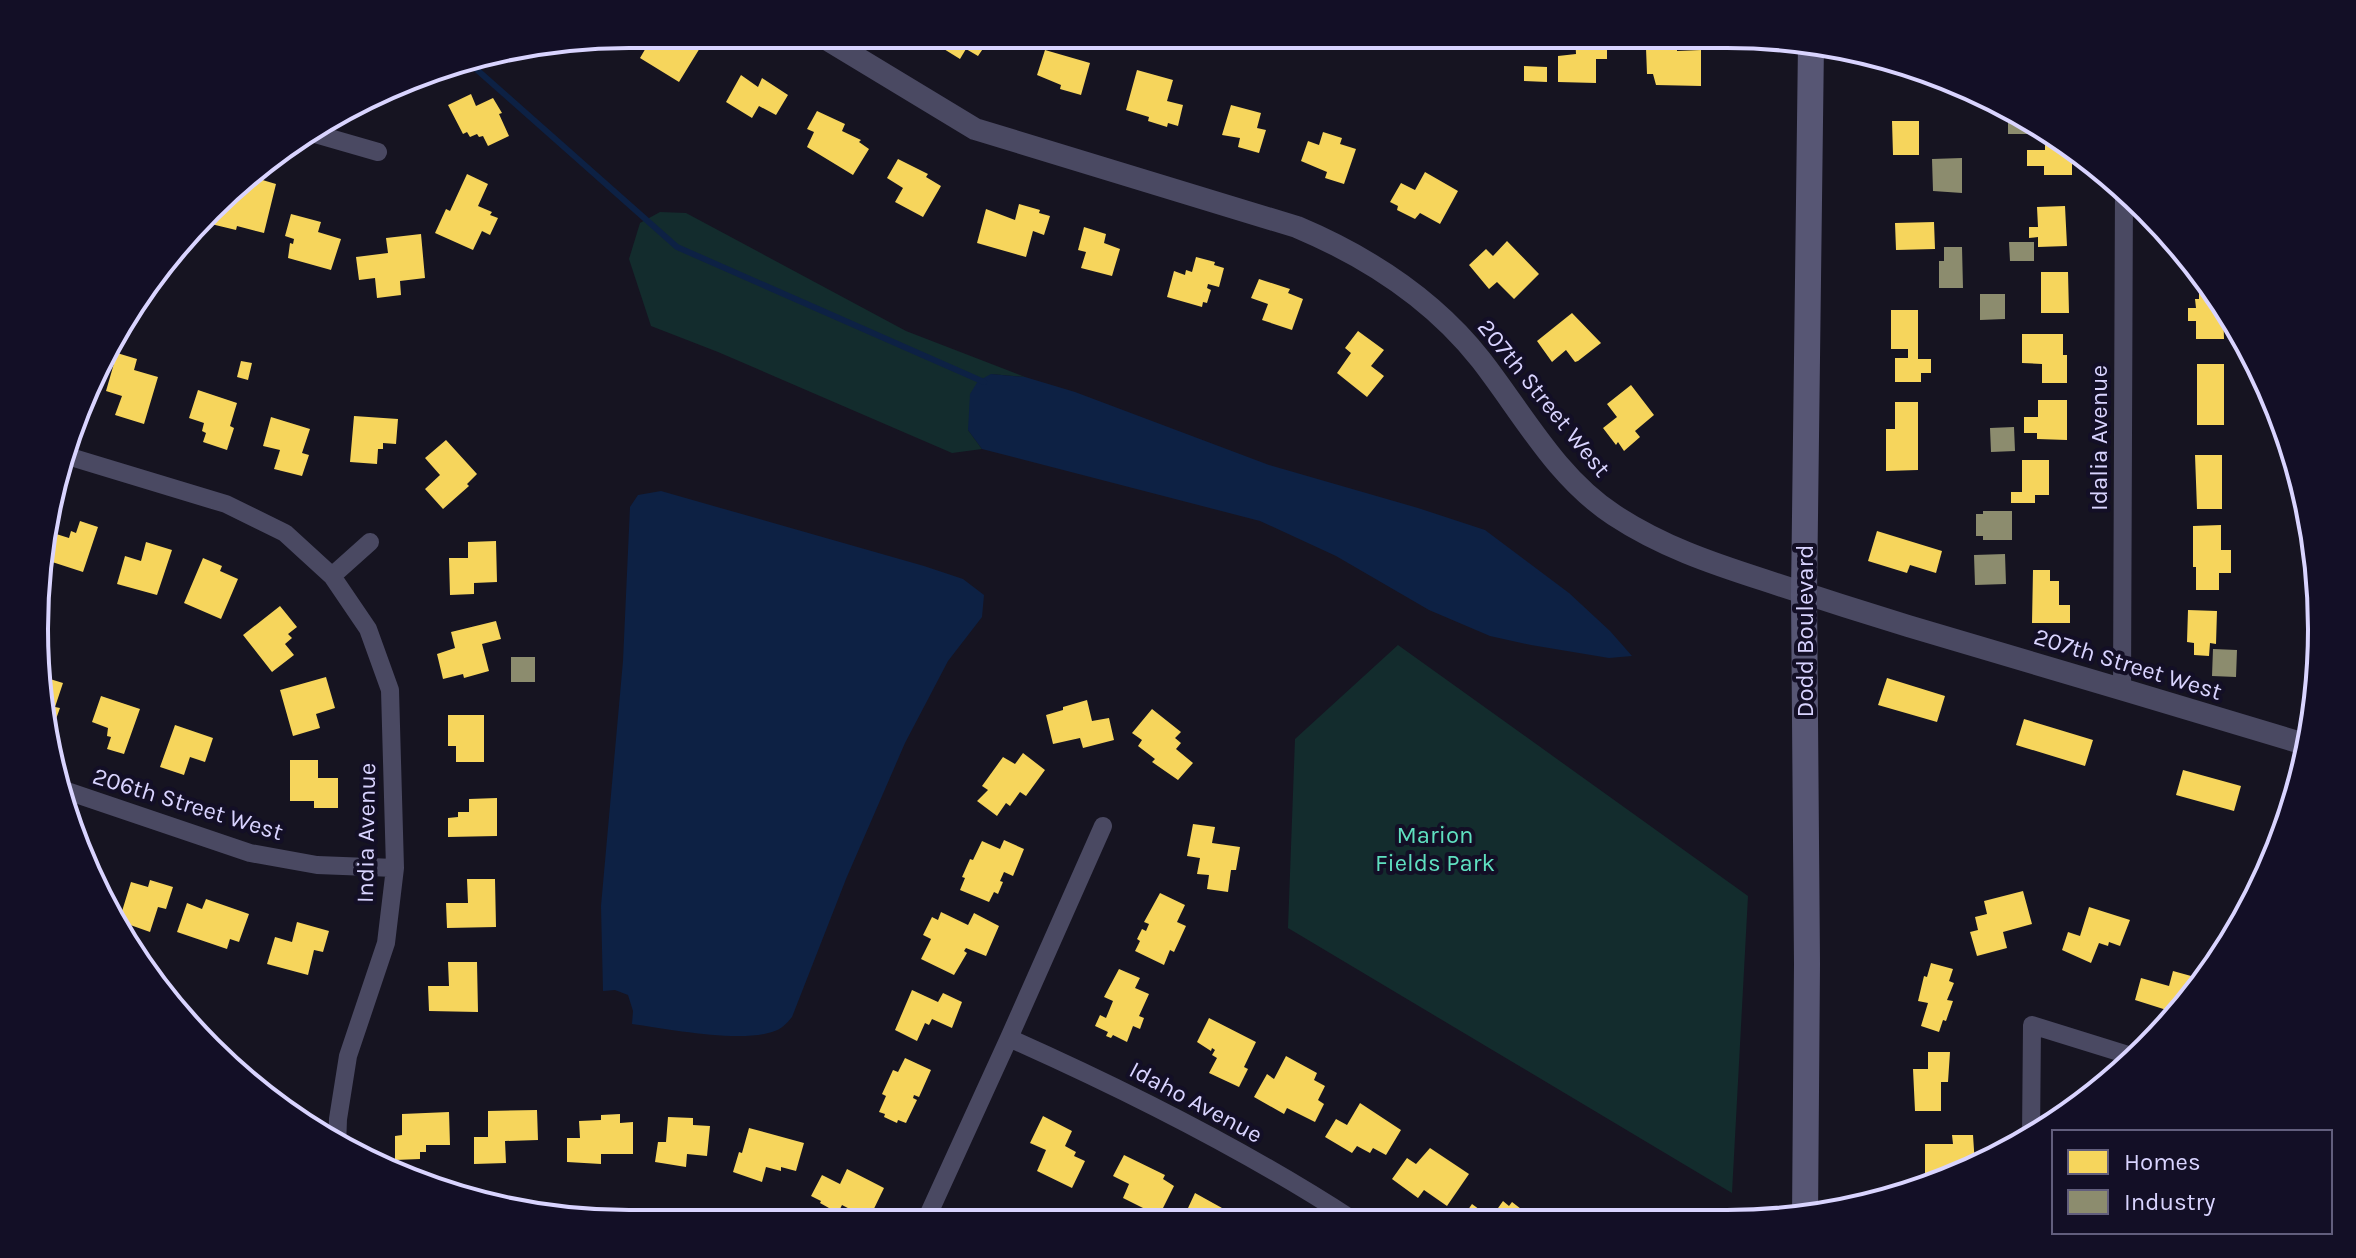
<svg xmlns="http://www.w3.org/2000/svg" width="2356" height="1258" viewBox="0 0 2356 1258" font-family="Karla,sans-serif">
<rect width="100%" height="100%" fill="#161421"/>
<!-- green -->
<path fill="#132c2d" d="M660,212L686,213L906,331L1025,377L991,374L968,430L982,449L952,453L718,352L651,326L629,259L640,223Z
M1398,645L1748,896L1732,1193L1288,928L1295,739Z"/>
<!-- water -->
<path fill="#0d2144" d="M991,374L1025,377L1075,392L1269,465L1418,508L1485,530L1569,593L1610,631L1632,656L1609,658L1531,645L1490,636L1429,610L1336,556L1260,521L982,449L968,430L970,394L978,381Z
M661,491L924,566L963,579L984,595L982,617L948,661L905,743L846,879L792,1017C786,1024 782,1029 772,1032C738,1043 669,1029 632,1024L633,1011L628,995L615,990L603,991L601,906L623,661L630,507L638,495Z"/>
<!-- homes -->
<path fill="#f6d55c" d="M654,34L676,46L683,34H689L703,43L679,82L640,58Z
M946,34H993L978,56L966,49L960,59L939,46Z
M1436,35H1481L1478,40L1471,37L1464,49Z
M1575,35L1607,37V59H1596V83L1558,82V56L1576,54Z
M1677,44V51L1701,50V86L1656,85L1653,74H1647L1646,48H1656V45Z
M1045,50L1090,63L1081,95L1060,89L1061,85L1037,75Z
M439,65L432,84L414,78L437,66Z
M1524,66L1547,67V82L1524,81Z
M1137,70L1173,80L1167,101L1183,105L1178,126L1168,123L1167,127L1148,121L1149,117L1126,110Z
M741,75L758,87L762,78L788,95L776,115L759,106L752,118L726,102Z
M471,94L476,106L493,98L502,113L499,114L509,136L488,146L483,136L479,137L477,134L470,137L467,132L463,134L448,105Z
M1231,105L1261,113L1257,128L1266,130L1259,153L1238,147L1240,138L1222,135Z
M817,111L845,124L842,131L861,140L859,142L869,149L853,175L807,147L814,132L807,129Z
M1892,121H1919V155H1893Z
M1323,132L1342,138L1340,144L1356,149L1344,184L1325,178L1327,172L1301,161L1308,141L1319,145Z
M2045,132H2050L2065,143V156H2072V175H2044V166H2027V150H2045Z
M898,159L928,174L926,177L941,186L923,217L895,202L903,188L887,178Z
M1425,172L1458,191L1440,224L1420,213L1415,219L1397,210L1398,206L1390,202L1401,183L1415,190Z
M467,174L488,184L478,206L492,212L490,215L498,218L490,235L482,231L473,250L435,233L446,209L450,211Z
M249,176L276,184L264,233L237,226L236,230L211,224L214,214L236,190L243,191Z
M1019,204L1040,210L1039,213L1050,216L1044,235L1033,231L1026,257L977,243L986,209L1015,220Z
M2065,206L2067,246L2038,247V237L2029,238V227H2038L2037,207Z
M291,214L321,222L318,232L341,239L331,270L288,258L290,243L293,244L294,239L285,236Z
M1934,222L1935,249L1896,250L1895,223Z
M1084,227L1106,234L1104,243L1120,249L1112,276L1081,268L1086,252L1078,250Z
M421,234L425,278L400,281L401,295L377,298L375,278L359,280L356,257L388,253L386,238Z
M1507,241L1539,274L1514,299L1497,282L1489,289L1469,265L1486,249L1493,256Z
M1196,257L1215,262L1214,265L1224,268L1219,287L1208,284L1207,288L1211,290L1207,303L1203,302L1202,307L1167,297L1174,271L1185,275L1186,270L1192,272Z
M2041,272H2068L2069,313H2041Z
M1259,279L1290,289L1288,293L1303,299L1292,330L1262,320L1268,304L1251,298Z
M2199,279H2206L2223,306L2224,339H2196V321H2188V308H2196L2195,299H2199Z
M1891,310H1918V359H1931V373H1921V382H1895V358H1908V349H1891Z
M1572,313L1601,343L1578,361L1575,362L1566,350L1552,362L1537,341Z
M1358,331L1384,350L1371,366L1384,376L1367,397L1337,373L1351,353L1345,348Z
M2022,334H2063V355H2067V383H2042V364L2022,363Z
M117,353L137,359L134,370L158,377L144,424L115,415L122,396L106,391Z
M241,361L252,363L248,380L237,377Z
M2197,364H2224V425H2197Z
M1631,385L1654,415L1635,431L1640,437L1624,451L1618,442L1616,445L1603,428L1617,417L1607,404Z
M198,390L237,403L230,426L234,428L227,450L203,442L206,433L202,431L204,423L189,418Z
M2038,400H2067V440L2037,439V433H2024V417H2038Z
M1895,402H1918V470L1886,471V429H1895Z
M354,416L398,419L396,444L383,443V449H378L377,464L350,462Z
M271,417L310,429L302,453L309,455L302,476L274,469L280,450L263,446Z
M446,440L477,474L467,484L469,486L443,509L425,489L440,475L425,458Z
M2195,455H2222V509H2197Z
M2022,460H2049V495H2035V503H2011V492H2022Z
M80,521L98,527L83,572L46,560L53,533L69,538L71,531L76,533Z
M2221,525V550H2231V573H2219V590H2196V567H2193V526Z
M1877,531L1942,551L1936,573L1910,565L1907,573L1868,561Z
M496,541L497,582L474,583V594L450,595L449,558H468V542Z
M146,542L172,550L157,595L117,584L125,556L141,561Z
M203,558L222,566L220,571L238,579L221,619L184,603Z
M2033,570H2050V581H2059V605H2070V623H2032Z
M280,606L297,627L288,634L292,638L285,644L294,655L272,672L243,635Z
M2188,610L2217,611L2216,644L2210,643L2209,656L2194,655V643L2187,642Z
M496,621L501,639L482,644L489,671L464,678L463,674L443,679L437,654L455,648L451,632Z
M37,675L63,683L55,707L60,708L52,730L50,729Z
M326,677L335,708L316,714L320,728L293,736L280,690Z
M1887,678L1945,696L1937,722L1878,705Z
M101,696L140,709L124,754L107,749L111,737L107,736L108,728L92,722Z
M1087,700L1092,721L1109,718L1114,740L1083,748L1080,738L1053,744L1046,715L1063,710V707Z
M1152,709L1181,732L1175,738L1181,743L1176,749L1193,763L1178,780L1152,762L1155,759L1138,746L1142,740L1132,733Z
M448,715H484V762H456V746H448Z
M2024,719L2093,740L2085,766L2016,745Z
M175,725L213,738L205,762L190,757L184,775L160,767Z
M1023,753L1045,770L1026,796L1020,792L1010,806L1006,803L997,816L977,801L988,790L982,786L1003,757L1015,764Z
M290,760H318V778H338V808H314V801H290Z
M2183,770L2241,786L2234,811L2176,795Z
M497,798V836L448,837V818L458,817V812H469V799Z
M1193,824L1215,827L1212,843L1240,847L1236,870H1231L1228,892L1207,889L1209,875L1197,874L1200,858L1187,856Z
M1004,840L1024,849L1013,876L1004,872L1000,881L1003,882L998,894L994,892L989,902L960,890L965,878L962,877L970,859L973,860L982,841L1000,849Z
M467,879H495L496,927L447,928L446,903H468Z
M150,880L173,887L166,909L158,907L150,932L119,921L131,882L148,887Z
M2023,891L2032,924L2003,932L2007,948L1977,956L1970,932L1978,930L1975,917L1987,914L1984,901Z
M1160,893L1185,905L1177,922L1186,926L1174,952L1170,950L1164,965L1135,951L1140,941L1137,939L1142,929L1146,931L1149,924L1144,922Z
M206,899L249,914L239,942L230,939L227,949L177,932L187,903L202,909Z
M2089,907L2130,920L2120,946L2109,942L2108,946L2099,943L2091,963L2062,950L2068,932L2080,936Z
M941,912L968,925L974,913L999,926L986,956L966,948L964,951L967,953L954,975L921,959L931,939L923,935L932,917L938,920Z
M297,922L329,931L323,952L314,950L308,975L267,964L275,937L292,942Z
M448,962H477L478,1012L429,1011L428,986H449Z
M1931,963L1953,969L1949,981L1954,983L1947,1000L1953,1001L1946,1021L1943,1020L1939,1032L1921,1026L1928,1003L1918,1001L1924,976L1927,977Z
M1119,969L1140,978L1135,988L1149,994L1139,1016L1144,1018L1140,1029L1133,1026L1127,1042L1113,1035L1111,1038L1106,1036L1108,1032L1095,1026L1100,1015L1106,1018L1113,1001L1104,997Z
M2173,971L2202,979L2176,1013L2135,1000L2141,978L2169,986Z
M912,990L938,1002L943,993L962,1002L952,1028L932,1019L929,1025L925,1023L917,1041L895,1030Z
M1209,1018L1256,1042L1244,1067L1248,1069L1239,1087L1209,1073L1217,1058L1212,1055L1215,1050L1212,1048L1211,1051L1197,1042Z
M1928,1052H1950L1948,1082H1941V1111H1915L1913,1069H1928Z
M1286,1056L1317,1073L1314,1080L1325,1086L1318,1100L1324,1104L1315,1122L1287,1108L1284,1114L1254,1097L1267,1074L1274,1079Z
M905,1058L931,1070L919,1097L914,1095L913,1098L917,1100L906,1123L898,1120L897,1123L884,1117L885,1114L879,1112L886,1096L882,1094L893,1070L898,1072Z
M1360,1103L1401,1130L1386,1155L1373,1148L1370,1153L1357,1146L1352,1153L1325,1137L1336,1119L1347,1125Z
M537,1110L538,1140L505,1141L506,1163L474,1164V1137H488V1111Z
M449,1112L450,1145H426V1152H420V1159L395,1160V1136L402,1135V1114Z
M620,1114V1123L633,1122V1154H601V1164L567,1162V1138H580L579,1121L601,1120V1115Z
M1043,1116L1072,1131L1065,1146L1076,1152L1074,1156L1085,1161L1072,1188L1037,1171L1046,1150L1030,1143Z
M668,1117L693,1118V1125L710,1126L707,1156L687,1154L686,1167L655,1162L658,1142H666Z
M749,1128L804,1143L796,1171L781,1167V1171L766,1167L762,1182L733,1172L739,1152L742,1153Z
M1952,1135H1973L1975,1165L1968,1168H1959V1172L1925,1189V1144H1953Z
M1430,1148L1469,1174L1447,1206L1424,1190L1418,1198L1392,1179L1407,1158L1416,1164Z
M1124,1155L1165,1175L1163,1179L1174,1186L1159,1216L1123,1198L1129,1184L1113,1176Z
M847,1169L884,1188L869,1219L842,1205L838,1213L820,1203L821,1201L811,1196L822,1175L840,1184Z
M1195,1193L1222,1208L1216,1221H1182Z
M1503,1201L1509,1206L1512,1202L1525,1212L1521,1218L1524,1220H1461L1472,1204L1491,1218Z"/>
<!-- industry -->
<path fill="#8c8c6e" d="M2008,108L2024,113L2037,123V134H2008Z
M1962,158V193L1933,191L1932,159Z
M2009,242H2034V261H2010Z
M1944,247H1962L1963,288H1939V261H1944Z
M1980,294H2005V319L1980,320Z
M2014,427L2015,451L1991,452L1990,428Z
M1983,511H2012V540H1983V536H1976V514H1983Z
M2005,554L2006,584L1975,585L1974,555Z
M2213,649L2237,650L2236,677L2212,676Z
M511,657H535V682H511Z"/>
<g fill="none" stroke-linecap="round" stroke-linejoin="round">
<!-- stream -->
<path stroke="#0d2144" stroke-width="6" d="M467,61L677,247L984,382"/>
<!-- minor -->
<path stroke="#4a4962" stroke-width="18" d="M312,133L378,152
M64,455L226,504L285,533L332,576L368,629L390,690L395,868L386,943L348,1056L338,1119L337,1147
M332,576L370,542
M2122,689L2124,187
M64,790L250,853L317,865L395,868
M1009,1038C1128,1091 1244,1149 1353,1220
M2031,1137L2032,1025L2138,1058
M558,1217H643L695,1222
M925,1222L1009,1038L1103,826"/>
<!-- tertiary -->
<path stroke="#4a4962" stroke-width="22" d="M818,34L975,129L1297,227C1368,257 1433,299 1481,360C1523,414 1556,477 1614,515C1661,546 1711,563 1764,580C1812,596 1859,611 1908,626C2041,665 2175,705 2308,745"/>
<!-- secondary -->
<path stroke="#575674" stroke-width="26" d="M1805,1219L1807,964L1804,595L1811,43"/>
</g>
<g text-anchor="middle" stroke-width="8" stroke-linejoin="round" paint-order="stroke">
<!-- street labels -->
<g font-size="24" fill="#d9d4ff" stroke="#130f26">
<text transform="translate(1544 398) rotate(51)" y="8">207th Street West</text>
<text transform="translate(2099 438) rotate(-90)" y="8">Idalia Avenue</text>
<text transform="translate(1805 631) rotate(-90)" y="8">Dodd Boulevard</text>
<text transform="translate(2128 664) rotate(17)" y="8">207th Street West</text>
<text transform="translate(188 804) rotate(17)" y="8">206th Street West</text>
<text transform="translate(366 833) rotate(-89)" y="8">India Avenue</text>
<text transform="translate(1196 1102) rotate(28)" y="8">Idaho Avenue</text>
</g>
<!-- park labels -->
<g font-size="24" fill="#5fe0c0" stroke="#130f26">
<text x="1435" y="843">Marion<tspan x="1435" dy="28">Fields Park</tspan></text>
</g>
</g>
<!-- crop -->
<path d="M0 0H2356V1258H0ZM629 48H1727A581 581 0 0 1 2308 629V629A581 581 0 0 1 1727 1210H629A581 581 0 0 1 48 629V629A581 581 0 0 1 629 48Z" fill="#130f26" fill-rule="evenodd"/>
<path fill="none" stroke="#d9d4ff" stroke-width="4" d="M629 48H1727A581 581 0 0 1 2308 629V629A581 581 0 0 1 1727 1210H629A581 581 0 0 1 48 629V629A581 581 0 0 1 629 48Z"/>
<!-- legend -->
<rect x="2052" y="1130" width="280" height="104" fill="#130f26" stroke="#625e7d" stroke-width="2"/>
<rect x="2068" y="1150" width="40" height="24" fill="#f6d55c" stroke="#625e7d" stroke-width="2"/>
<text x="2124" y="1170" font-size="24" fill="#d9d4ff">Homes</text>
<rect x="2068" y="1190" width="40" height="24" fill="#8c8c6e" stroke="#625e7d" stroke-width="2"/>
<text x="2124" y="1210" font-size="24" fill="#d9d4ff">Industry</text>
</svg>
